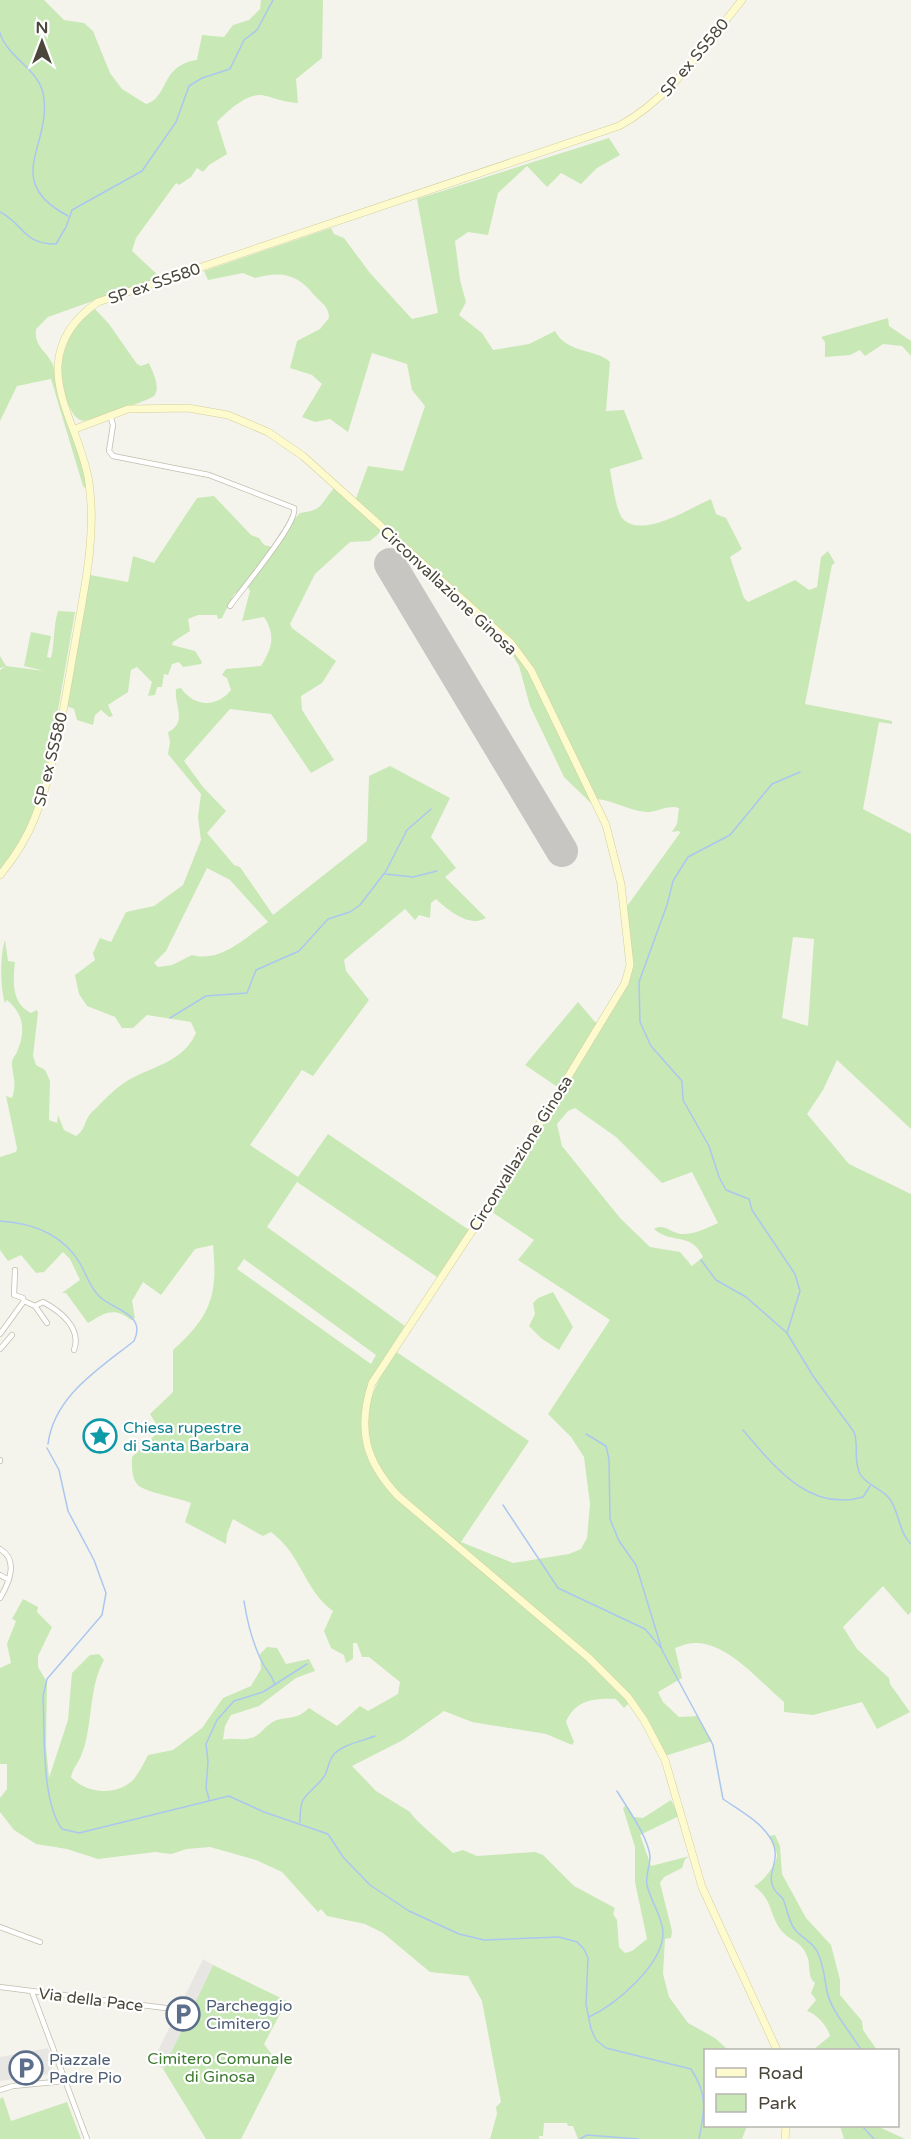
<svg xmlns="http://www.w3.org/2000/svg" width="911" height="2139" viewBox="0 0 911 2139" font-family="'Varela Round',sans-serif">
<rect width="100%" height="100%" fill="#f5f4ec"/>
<!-- green -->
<path fill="#c8e8b6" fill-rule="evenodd" d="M0,0H44L64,20L84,23L93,31L110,73L122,89L146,104C169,98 160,65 197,60L202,35L224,37L233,25L249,20L260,9L261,0H323L322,58L296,79L298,103C285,102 277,99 266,96C249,90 227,112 217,122L227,154L209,165L203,172L197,168L191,177L179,185L176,183L136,238L132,251L160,277L48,317L36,329C34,347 46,350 53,365C56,372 55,384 57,392C67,424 82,455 87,489L83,486L51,379L17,386L0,421Z
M609,138L620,155L597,168L581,184L561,173L547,187L527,166L498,193L488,235L468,232L455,241L460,280L466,302L459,315L482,333L493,350L529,344L555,331C567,354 598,349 610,362L606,411L624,410L643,459L610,469C612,480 616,512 623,519C643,539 690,508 711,499L716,514L726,518L742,549L730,557L744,598L748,602L795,580L809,590L817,587L821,557L828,551L835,563L832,565L805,704L892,721V724L879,722L863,809L911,834V1129L837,1060L823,1090L807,1114L849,1164L911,1194V1612L908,1615L883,1586L843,1627L857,1649L889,1678L890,1684L910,1712L877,1729L862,1702L813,1715L784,1712V1702C761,1683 727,1641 694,1643C688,1643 681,1646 675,1648L682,1678L658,1692L663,1702L679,1717L698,1716L712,1741L665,1756L610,1674L404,1498C397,1490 387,1483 382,1474C352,1430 371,1390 395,1351L529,1441L461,1542L513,1563L569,1554L581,1549L587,1538L590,1504L584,1457L571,1437L548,1414L610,1320L518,1260L534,1240L489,1210L628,980L625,909L680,833L679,831L672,832L677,824L679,808C670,804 657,812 647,812C629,811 613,800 596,799L526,660L355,501L368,466L403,471L425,406L412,390L407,364L372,353L348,432L330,419L315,422L302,417L322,384L312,375L290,368L297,341L320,329L329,318C329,306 321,303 314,295C297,274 282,271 255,278L243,273L208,280L204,271L331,228L334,234L344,238L370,273L412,319L438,313L417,199ZM793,937L814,939L808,1026L782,1018ZM575,1108L616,1137L662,1183L692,1172L718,1223C707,1228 694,1235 681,1234C671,1233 664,1223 654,1229C672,1245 691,1231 703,1257L692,1266L680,1252L650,1247L620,1218L562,1146L557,1124L568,1111Z
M95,309L109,324L137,364L141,366L149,363C153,373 160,385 155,395C152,400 91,420 83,421C75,419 72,412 68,404C53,370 64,330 95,309Z
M888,318L889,326L911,341V356L902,346L883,344L865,356L860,350L850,355L825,357V342L821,337Z
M334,488L382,531L370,541L350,542L315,574L290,624L292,628L336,661L322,683L301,696L302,710L334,760L311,773L271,714L230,709L184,761L203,787L226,811L207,833L234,865L240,867L273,915L367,841L369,776L390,766L450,798L431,837L456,868L445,877L486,918C469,928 448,910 436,899L431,903L430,918L419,915L415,920L405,909L344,960L346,971L369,1000L313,1076L302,1070L250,1145L298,1177L328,1134L469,1230L437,1277L297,1182L267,1227L405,1326C365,1385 335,1439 397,1499L588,1661L629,1703L624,1708L616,1699C594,1698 575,1700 566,1722L574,1742L572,1745L546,1734L472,1722L444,1711L403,1740L352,1766L376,1791L410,1812C415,1821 443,1843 453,1853L463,1850L477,1856L535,1852L543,1855L574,1886L615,1908L613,1914L617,1920L619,1947L625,1953L632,1951L647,1939L635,1882V1847L623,1808L626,1805L634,1817L643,1818L671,1800L679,1816L640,1835L651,1866L690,1856L685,1859L682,1868L664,1877L660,1883L672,1931L671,1938L665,1939L663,1974L669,1997L688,2023L715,2038L728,2050H706V2126H747L742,2139H578L573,2126H568L567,2123H544L543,2136H539V2139H490L497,2114L496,2107L501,2102L482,2001L468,1976L430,1972L383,1933L365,1924L327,1916L321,1909L318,1912L282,1872L256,1860L210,1847L187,1849L171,1854L155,1852L98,1859L67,1849L36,1844L14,1830L0,1812V1798L7,1789V1764H0V1668L11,1663L7,1644L16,1621L12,1619L23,1599L38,1607L37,1612L52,1627L38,1656V1667L47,1682L46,1747L49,1778L68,1720L72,1673L90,1655L99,1654L104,1660C88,1688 93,1729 81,1756C77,1765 73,1768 71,1777C86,1794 117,1796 133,1780C139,1773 144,1763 148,1755L173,1750L202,1728L223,1698L251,1686L261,1669L260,1654L267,1647L277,1648L286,1664L309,1659L315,1671L296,1678L259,1706L231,1715L225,1726L223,1740C232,1737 242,1741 251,1738C260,1736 263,1728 270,1724C282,1714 294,1723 309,1708L337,1726L360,1706L368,1711L398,1694L400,1682L369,1657H362L357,1643H353V1659L346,1663L344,1655L331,1648L324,1631L333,1611C304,1590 302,1555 271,1532L263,1536L259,1534L233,1519L227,1534L226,1544L185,1522L191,1503C179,1498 144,1492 138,1485C131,1478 132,1466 132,1457L156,1434L158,1427L150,1414L173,1392V1350C211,1316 218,1295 213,1245L195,1249L161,1295L143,1282L132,1301L135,1318L131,1320C114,1306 104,1313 88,1323L66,1293H62L80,1280L70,1259L63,1252L44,1272L36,1273L21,1255L8,1261L0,1250V1157L16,1152L17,1148L6,1096L12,1098C17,1084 13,1078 12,1065C11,1060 15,1056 17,1052C26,1031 24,1014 7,1000L5,1003C0,989 0,954 5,940L8,961L15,962C13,981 11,1003 31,1013L37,1010L38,1013L33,1056L36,1065L45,1070L50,1081L49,1120L57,1123L58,1115L64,1130L76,1136C86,1130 84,1120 91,1113C99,1106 107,1096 116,1089C142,1066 180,1068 196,1033L191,1022L147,1015L133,1028H122L115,1017L87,1006L79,994L75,975L95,960L93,953L100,938L111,942L126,912L154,906L183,885L201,840L198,817L201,794L168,754L170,742L168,732C188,722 174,706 176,689L181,688C194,707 217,708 231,690L227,678L222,675L226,669L261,666C272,649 276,635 264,617L242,621L250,591L248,587L234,594L222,618L218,619L217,615H198L188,619L190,631L173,642L172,645L195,651L202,662L201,664L183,667L179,662L172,664L168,675L164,674L162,687H157L155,695L148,696L152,682L137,667L131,670L128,692L108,705L113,716L109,717L101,710L95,715L93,725L77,720L74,709L67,706L90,575L128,582L133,556L154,563L197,498L214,496L251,535L259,538L264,545L272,547L281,533L300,513C324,510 320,504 334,488ZM207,868L230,880L268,922C245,938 221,963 192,955L172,965L158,967L154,963L166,951ZM244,1259L376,1355L371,1364L237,1269Z
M58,611L75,612L45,785L27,833L0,871V670L5,667L0,668V656L6,666L44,671L24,666L31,632L51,636L47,657L51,658C55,642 53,627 58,611Z
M516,653L528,670L594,806L564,777L530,706L519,666L513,656Z
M578,1002L595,1022H599L559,1088L525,1065Z
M553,1292L573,1327L559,1350L541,1338L529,1326L535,1314L533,1303L538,1298Z
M775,1835L780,1846L782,1874L806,1918L831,1945L840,1980V1995L862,2021L863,2030L877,2050H813L830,2036C828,2027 817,2014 807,2011L816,2000L811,1993L815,1983C807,1977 811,1965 807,1956C801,1940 789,1941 781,1930C768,1913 774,1901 754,1886C763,1882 777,1864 777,1855C776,1848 772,1842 769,1836Z
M213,1965L287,2001L264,2044L279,2064L241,2139H206L163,2069Z
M3,2097L11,2121L67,2102L81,2139H0V2099Z
M840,2126H877L905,2139H844Z"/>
<!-- parking -->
<path fill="#e7e6e3" d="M203,1959L213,1965L163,2069L152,2063Z
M48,2048L54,2062L50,2074L0,2081V2057Z"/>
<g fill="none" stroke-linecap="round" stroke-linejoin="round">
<!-- stream -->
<path stroke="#abc7ef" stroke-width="1.5" d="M0,33C7,57 38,69 43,93C54,144 0,180 68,216
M0,212C24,224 22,244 56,244L66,227L72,210L142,171L176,122L189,86L202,78L230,69L244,40L257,30L273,0
M800,772L772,784L730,835L688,857L673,881L667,905L639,982L640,1022L651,1046L682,1081L683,1100L709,1146L719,1177L726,1190L749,1199L752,1210L795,1274L800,1291L787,1333L813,1376L854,1432C859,1445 853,1460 860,1474C866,1485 881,1488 889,1498C900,1512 898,1532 911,1544
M385,874L413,877L437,871
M170,1018L206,996L247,993L256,970L299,951L328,919L350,912L360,905L386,871L407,830L431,809
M0,1221C33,1223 64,1235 81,1265C87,1276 90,1288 100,1297C114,1310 147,1314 134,1341C99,1369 54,1396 48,1444
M701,1260L716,1280L746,1297L786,1332
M743,1430C773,1465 809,1513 863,1497L870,1486
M586,1434L606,1446L609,1459L610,1519L619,1541L636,1565L662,1650L713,1745L723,1799C739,1810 758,1820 769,1836C785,1859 764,1873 774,1889C776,1893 780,1895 783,1899C788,1910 788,1923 797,1932C804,1939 812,1942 817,1951C824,1965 824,1977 827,1991C831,2012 851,2032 861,2050
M47,1448L59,1470L68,1511L94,1560L106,1593L102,1615L47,1679L43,1696C45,1732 41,1801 62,1829L79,1833L229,1796L264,1812L328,1834L343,1857L370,1885L409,1911L459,1934L484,1940L559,1937L577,1942L584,1949L588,1958L586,2004L591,2029L596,2040L606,2048L691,2069C708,2095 705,2110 699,2139
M503,1505L558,1588L645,1629L661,1648
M244,1601C247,1621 252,1641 261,1660C266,1671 271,1672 275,1685
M209,1799L206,1788L208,1762L206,1744L217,1720L234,1701L263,1692L307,1664
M300,1822C300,1792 306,1799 323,1778C328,1772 328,1763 332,1757C339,1745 363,1741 375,1736
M589,2017C615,2005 663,1965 663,1933C663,1917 650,1900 647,1885C645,1876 650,1867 650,1857C649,1838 627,1808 617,1791
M862,2126L874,2139
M580,2139L587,2135L638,2139"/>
<!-- runway -->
<path stroke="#c7c6c2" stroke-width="32" d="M390,564L562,851"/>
<defs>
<path id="street" d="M110,415L113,425L109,451L113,456L209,475L294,508C299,522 241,590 230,606
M15,1270L14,1295L23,1298L24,1301L35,1306L47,1323
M35,1306L43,1302C60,1311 82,1328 74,1350
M0,1334L24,1301
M0,1349L12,1335
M0,1460V1461
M0,1549C19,1560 9,1583 0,1598
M0,1575L9,1580
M0,1927L40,1942
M0,1987L181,2010
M32,1992L87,2139
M0,2090L13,2086L65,2081"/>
<path id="secondary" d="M75,429L128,409L188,408L228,415L268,432L303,456L511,643L531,670L606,825L621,884L630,965L625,983L503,1184L372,1383C357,1429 365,1461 398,1496L589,1658L628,1697L644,1720L665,1760L702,1887L777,2050
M0,875C14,858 27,838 35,817C56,764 64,705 74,649C83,594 97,539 89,483C84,444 56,403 58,365C60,337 76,317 98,302L619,126C671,98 705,45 742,0
M785,2139L786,2126"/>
</defs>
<!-- street casing -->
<use href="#street" stroke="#c1beae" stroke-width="6"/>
<!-- secondary casing -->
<use href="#secondary" stroke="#d3cf9c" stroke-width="8"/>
<!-- street -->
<use href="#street" stroke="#fff" stroke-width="4.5"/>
<!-- secondary -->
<use href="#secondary" stroke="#fdface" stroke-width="7"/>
</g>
<!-- icons -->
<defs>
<symbol id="sight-ring" viewBox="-11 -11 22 22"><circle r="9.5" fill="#fff" stroke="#0f9aa8" stroke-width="1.5"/><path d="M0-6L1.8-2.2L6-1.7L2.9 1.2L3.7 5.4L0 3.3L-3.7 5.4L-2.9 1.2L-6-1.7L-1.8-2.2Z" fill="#0f9aa8"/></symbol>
<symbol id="parking-ring" viewBox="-11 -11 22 22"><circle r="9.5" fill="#fff" stroke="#5c6f8a" stroke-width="1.5"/><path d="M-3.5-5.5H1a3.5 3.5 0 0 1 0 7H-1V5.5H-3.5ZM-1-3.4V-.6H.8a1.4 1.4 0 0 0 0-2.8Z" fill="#5c6f8a"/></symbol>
</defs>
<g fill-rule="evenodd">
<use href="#sight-ring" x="81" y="1417" width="38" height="38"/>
<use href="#parking-ring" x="164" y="1995" width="38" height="38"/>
<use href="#parking-ring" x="7" y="2049" width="38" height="38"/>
</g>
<g text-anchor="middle" stroke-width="4.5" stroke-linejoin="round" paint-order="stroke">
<!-- street labels -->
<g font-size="16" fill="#4a4639" stroke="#fff">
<text transform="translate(694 57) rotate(-50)" y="6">SP ex SS580</text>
<text transform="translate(154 283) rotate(-19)" y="6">SP ex SS580</text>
<text transform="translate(449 590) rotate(43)" y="6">Circonvallazione Ginosa</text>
<text transform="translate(50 759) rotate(-76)" y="6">SP ex SS580</text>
<text transform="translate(520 1153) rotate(-58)" y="6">Circonvallazione Ginosa</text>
<text transform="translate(91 1999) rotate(7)" y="6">Via della Pace</text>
</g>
<!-- culture labels -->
<g font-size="16" fill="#0d838f" stroke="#fff" text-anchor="start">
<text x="123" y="1433">Chiesa rupestre<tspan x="123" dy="18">di Santa Barbara</tspan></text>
</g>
<!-- service labels -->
<g font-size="16" fill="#4e5e75" stroke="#fff" text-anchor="start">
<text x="206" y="2011">Parcheggio<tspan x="206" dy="18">Cimitero</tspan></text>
<text x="49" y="2065">Piazzale<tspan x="49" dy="18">Padre Pio</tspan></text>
</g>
<!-- park labels -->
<g font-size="16" fill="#3c7b2d" stroke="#fff">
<text x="220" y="2064">Cimitero Comunale<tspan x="220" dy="18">di Ginosa</tspan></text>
</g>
</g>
<!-- legend -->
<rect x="704" y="2049" width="195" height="78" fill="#ffffff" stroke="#b7b5b0" stroke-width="1.5"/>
<rect x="716" y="2068" width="30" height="9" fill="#fdface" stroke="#b7b5b0" stroke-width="1.5"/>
<text x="758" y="2079" font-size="18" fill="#4a4639">Road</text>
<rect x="716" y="2094" width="30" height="18" fill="#c8e8b6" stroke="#b7b5b0" stroke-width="1.5"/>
<text x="758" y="2109" font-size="18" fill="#4a4639">Park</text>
<!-- north arrow -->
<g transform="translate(42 42)" stroke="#ffffff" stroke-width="4.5" paint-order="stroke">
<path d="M0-4.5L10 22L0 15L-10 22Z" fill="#4a4639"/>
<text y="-9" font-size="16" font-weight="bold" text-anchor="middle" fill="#4a4639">N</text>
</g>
</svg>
